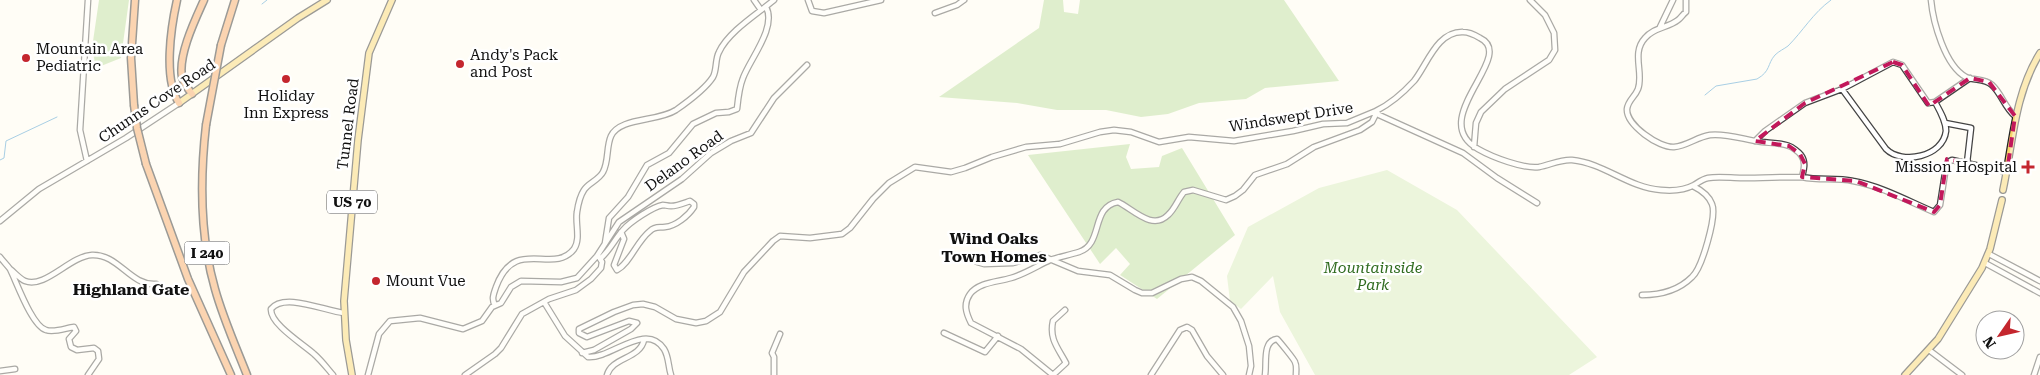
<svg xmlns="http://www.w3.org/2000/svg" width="2040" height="375" viewBox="0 0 2040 375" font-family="'Roboto Serif',serif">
<rect width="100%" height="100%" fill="#fffdf5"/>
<!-- green -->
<path fill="#d5ebbd" d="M1387,170L1457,210L1597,357L1569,375H1315L1280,312L1273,276L1241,309L1230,301L1227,276L1248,227L1319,188Z"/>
<!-- forest -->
<path fill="#b9dc9c" d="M99,0H129L121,58L96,68L92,48Z
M1044,0H1063L1064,12L1078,14L1080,0H1284L1339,81L1265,88L1246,99L1199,103L1168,114L1141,117L1106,110H1057L1017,103L939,97L1039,28Z
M1130,144L1126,157L1131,169L1159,167L1162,156L1182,148L1235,235L1157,299L1120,275L1130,264L1116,248L1100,264L1028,155Z"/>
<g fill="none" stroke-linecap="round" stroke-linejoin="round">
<!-- stream -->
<path stroke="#3f96cf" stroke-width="1" d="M262,4L267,0
M1705,95L1716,86L1757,79C1771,71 1767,64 1775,55C1779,51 1784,49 1788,46C1803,31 1813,13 1831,0
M0,160L4,158L6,141L57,117"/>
<defs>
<path id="minor" d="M754,0L761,10
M808,0L812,11L824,13L881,0
M1686,0V12C1683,14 1681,18 1678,20C1668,28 1654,27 1645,38C1631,53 1644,73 1638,89C1635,97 1628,100 1627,109C1626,125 1659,148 1674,147C1687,146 1697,137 1710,135C1727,133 1745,140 1762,142C1771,143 1781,143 1789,146C1792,147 1799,152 1801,155C1806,162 1804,169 1802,177
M1931,0C1933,22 1945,66 1966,77C1975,81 1984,78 1992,85C2002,94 2004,107 2015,116
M935,13L957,5L964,0
M1660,27L1673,0
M1842,89L1886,149C1902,165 1943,157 1946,131C1946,121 1940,111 1935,102
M1945,123L1971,128L1967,163
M1755,141L1765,131L1805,103L1842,89L1893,62L1902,65L1928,103L1935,102L1970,78
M1474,147L1476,123L1481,112L1505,89L1549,60L1555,50L1554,33L1545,15L1530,0
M87,161L80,130L88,0
M0,221L39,189L126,138L179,103
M605,243L609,218L628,197L647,165L669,153L693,124L716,113L729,112L737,109C738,99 739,88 743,78C750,59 777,27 766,7
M1989,254L2040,281
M0,257C3,261 7,265 10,269C17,283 32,326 46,330C54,333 66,328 74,327L76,331L69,339L71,347L77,350L94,348L98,351L99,359L88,375
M601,258C610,250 615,239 623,230C630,222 652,207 663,205C666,205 667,206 671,206C677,206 684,203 690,201L694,204V207C688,216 676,226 665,227C659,228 655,226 650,231C637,241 630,263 617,270L614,265L624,239L621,232
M977,262L984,264L1013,263L1040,255L1078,271L1110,275L1135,290L1142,293H1152L1181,279L1192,277L1201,281L1233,307L1241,321L1249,346L1251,366L1249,375
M1985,263L2040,293
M10,269C15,273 20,279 25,281C45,289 70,256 92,255C119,254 130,286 156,284
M1642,295C1660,295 1679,290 1692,277C1702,268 1717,216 1712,204C1709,196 1701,190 1693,186
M544,302L565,336L588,357C611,359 646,321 664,349C669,357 668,366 671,375
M495,305C491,299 494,293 496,287C515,235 553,276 574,249C581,239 575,223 577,212C578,205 580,196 584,190C588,183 599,180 603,172C609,161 606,147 611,136C620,117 658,122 676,110C686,103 706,88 713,77C717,70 715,59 719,52C728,32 757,14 774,0
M944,333L985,352L998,336
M1929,350L1962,375
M582,353L594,350L631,329L637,323L629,321L587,337L579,333V329L614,312L633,305L643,304L655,307L676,319L696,323L706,321L720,312L744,272L773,241L780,236L810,238L842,234L850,228L873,199L889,183L915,167L951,172L965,168L992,157L1026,147L1060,144L1100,132L1114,130L1131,132L1159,142L1189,137L1234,141L1293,131L1323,124L1347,123L1376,111L1379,115L1463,153L1497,178L1537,203
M0,371L15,369
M333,375C327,368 321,360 314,354C303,344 270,324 271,309C284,292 325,311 344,313
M368,375L379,334L390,321L420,318L463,329L482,321L492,307L501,303L511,287L521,281L561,282L577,278L597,256L619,222L682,179L711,153L731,141L751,133L774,98L807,65
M465,375L495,354L501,348L522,314L549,299L576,290L591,279L601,268L602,262L599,257
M607,375C612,357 640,359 644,340
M774,375V357L772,353L780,334
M1053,375L1021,349L971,323C966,313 963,304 970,294C979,282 998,282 1011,278C1025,274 1037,266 1050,260C1059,257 1069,255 1079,252C1104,244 1090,207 1118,202C1133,209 1152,231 1168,215C1175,209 1178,199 1184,192L1193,190L1226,200L1235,196L1243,190L1255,175L1287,164L1314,147L1360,130L1372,122L1375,116L1376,111C1390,104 1403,93 1414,81C1427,65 1437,31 1463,32C1468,32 1475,35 1480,38C1518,56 1425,119 1478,149C1492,157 1523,169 1539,167C1550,165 1561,159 1572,160C1604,163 1629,188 1661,190C1672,191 1685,190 1694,185C1699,182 1703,179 1708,178C1718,176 1731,178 1742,178C1762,178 1782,177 1802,177C1819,181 1836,177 1853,181C1881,186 1908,201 1934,212L1940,205L1946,167L1948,162L1952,160L2007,172
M1053,375L1066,363C1058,348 1049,339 1053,321L1065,310
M1151,375L1180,330L1187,327L1192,330L1207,356L1223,375
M1265,375C1267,363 1262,341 1277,339C1279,341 1294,359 1295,362C1297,366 1296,371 1296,375
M2034,375L2040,357"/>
<path id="major" d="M179,103L298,18L327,0
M2003,190C2013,143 2014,95 2040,53
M352,375L346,340L344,301L358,140L369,53L392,0
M1905,375L1938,339L1982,268L1990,249L2002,200"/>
<path id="highway" d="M177,0C171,27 163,79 179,103
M221,45L235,0
M192,94C188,89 184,83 182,77C178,55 195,20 204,0
M134,105L131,58L135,0
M206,125C200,178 200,237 215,289C223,318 236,347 247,375
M146,164L188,279L231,375"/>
</defs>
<!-- minor casing -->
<use href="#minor" stroke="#444" stroke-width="7"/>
<!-- major casing -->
<use href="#major" stroke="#222" stroke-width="8"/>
<!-- highway casing -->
<use href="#highway" stroke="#222" stroke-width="9"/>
<!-- minor -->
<use href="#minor" stroke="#fff" stroke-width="4.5"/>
<!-- major -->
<use href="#major" stroke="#f9d66b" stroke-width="5.5"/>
<!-- highway -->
<use href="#highway" stroke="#f5a25d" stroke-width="6"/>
<defs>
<path id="highway-bridge" d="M134,105L137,128L146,164
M206,125L221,45"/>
</defs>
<!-- highway-bridge casing -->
<use href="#highway-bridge" stroke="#222" stroke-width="9" stroke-linecap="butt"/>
<!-- highway-bridge -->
<use href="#highway-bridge" stroke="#f5a25d" stroke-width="6"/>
</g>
<!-- marked area -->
<path d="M0 0H2040V375H0ZM1893,62L1902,65L1929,106L1970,78L1989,82L2015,116L2007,172L1947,159L1940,205L1934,212L1856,181L1802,177L1805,164L1800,154L1789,146L1755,141L1805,103Z" fill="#fffdf5" fill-opacity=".55" fill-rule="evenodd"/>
<path fill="none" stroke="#c2185b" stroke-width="4" stroke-dasharray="10 6" stroke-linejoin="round" d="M1893,62L1902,65L1929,106L1970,78L1989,82L2015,116L2007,172L1947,159L1940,205L1934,212L1856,181L1802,177L1805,164L1800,154L1789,146L1755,141L1805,103Z"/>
<!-- markers -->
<g fill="#c4262e" stroke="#fff" stroke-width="2">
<circle cx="26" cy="58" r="5"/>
<circle cx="460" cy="64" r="5"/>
<circle cx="286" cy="79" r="5"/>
<path d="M2025.5 159.5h5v5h5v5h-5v5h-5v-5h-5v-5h5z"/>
<circle cx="376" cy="281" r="5"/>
</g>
<g text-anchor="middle" stroke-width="5" stroke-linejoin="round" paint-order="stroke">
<!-- shield labels -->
<g fill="#fff" stroke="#585858" stroke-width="1">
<rect x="327" y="190.5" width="50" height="23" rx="4"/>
<rect x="184.5" y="241.5" width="45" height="23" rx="4"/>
</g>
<g font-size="14" font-weight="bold" fill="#111">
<text x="352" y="207">US 70</text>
<text x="207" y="258">I 240</text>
</g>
<!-- poi labels -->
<g font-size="15" fill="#111" stroke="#fff" text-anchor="start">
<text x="36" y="54">Mountain Area<tspan x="36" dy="17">Pediatric</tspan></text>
<text x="470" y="60">Andy's Pack<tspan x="470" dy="17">and Post</tspan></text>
<text x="286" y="101" text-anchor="middle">Holiday<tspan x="286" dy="17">Inn Express</tspan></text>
<text x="2017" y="172" text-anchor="end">Mission Hospital</text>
<text x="386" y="286">Mount Vue</text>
</g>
<!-- street labels -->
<g font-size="15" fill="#111" stroke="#fff">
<text transform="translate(157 101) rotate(-34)" y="5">Chunns Cove Road</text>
<text transform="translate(1291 117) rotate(-9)" y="5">Windswept Drive</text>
<text transform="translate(348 124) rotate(-83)" y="5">Tunnel Road</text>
<text transform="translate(684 161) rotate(-36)" y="5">Delano Road</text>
</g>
<!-- park labels -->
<g font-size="15" font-style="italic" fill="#2f6b1f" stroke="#fff">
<text x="1373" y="273">Mountainside<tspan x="1373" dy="17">Park</tspan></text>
</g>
<!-- neighbourhood labels -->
<g font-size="16" font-weight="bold" fill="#111" stroke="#fff">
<text x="994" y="244">Wind Oaks<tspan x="994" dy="18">Town Homes</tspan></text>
<text x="131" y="295">Highland Gate</text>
</g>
</g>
<!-- north arrow -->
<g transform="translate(2000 335) rotate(236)"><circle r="24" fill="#ffffff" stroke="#a0a0a0"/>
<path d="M0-4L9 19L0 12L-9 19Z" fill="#c4262e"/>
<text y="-8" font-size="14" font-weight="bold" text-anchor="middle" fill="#111111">N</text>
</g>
</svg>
